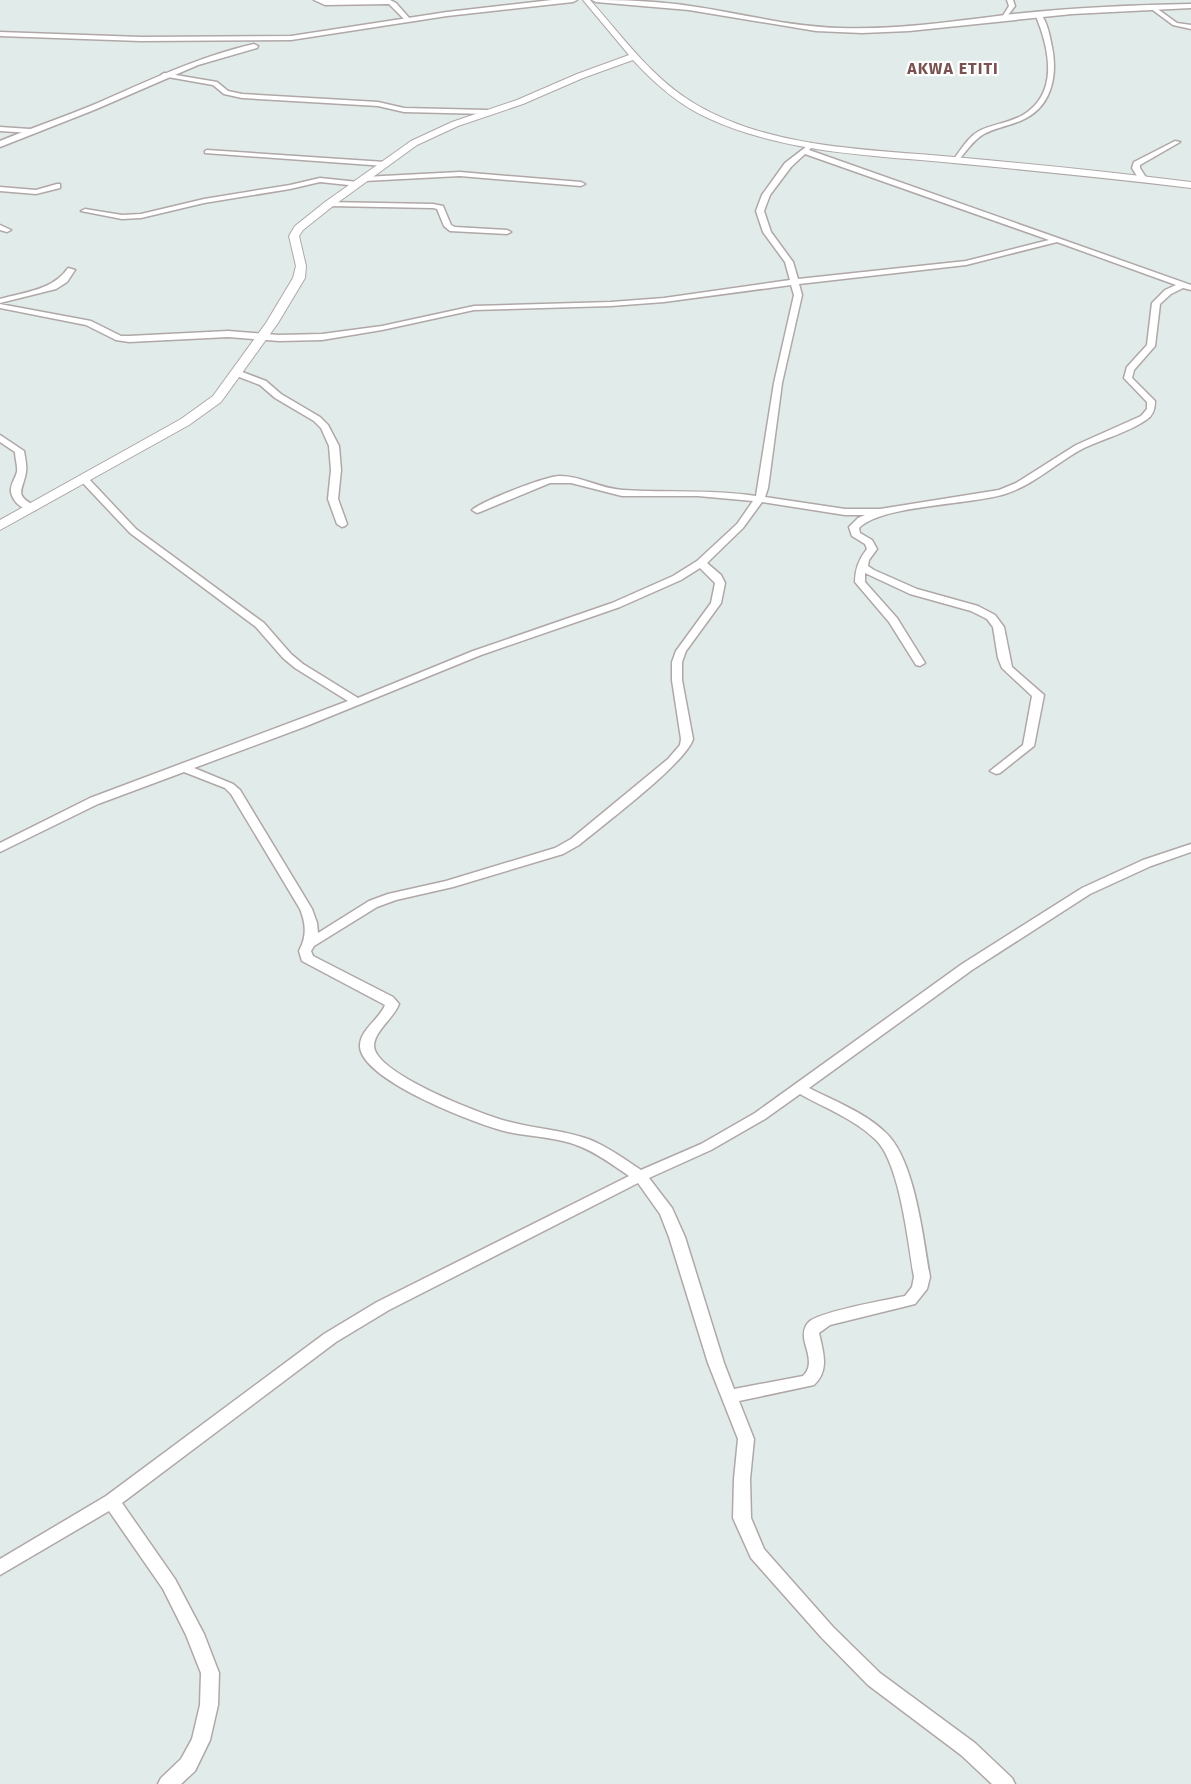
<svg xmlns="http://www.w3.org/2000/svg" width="1191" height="1784" viewBox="0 0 1191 1784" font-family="'Fira Sans',sans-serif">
<rect width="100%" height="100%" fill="#e1ecea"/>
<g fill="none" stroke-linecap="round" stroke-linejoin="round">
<defs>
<path id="minor" d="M314,0H390L396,3L411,20L406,21L389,4L325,5Z
M1007,0H1013L1015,6L1005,19H1001L1009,6Z
M1152,5L1177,23L1191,25V29L1173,25L1150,8Z
M1038,12C1047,18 1050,37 1052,47C1058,77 1051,109 1020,121C1008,126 995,128 984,134C973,140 965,153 957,162H953V160C961,150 968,137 979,131C993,124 1009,123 1023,115C1060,93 1049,47 1035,14Z
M164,73L217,82L228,91L242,94L378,102L404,108L487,110L490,112L487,114L404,112L378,106L242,98L224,94L213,85L162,76L161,75Z
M0,127L30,129L33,131L30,133L0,131Z
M1175,141L1180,142L1140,165V168L1147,179L1140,181L1132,168L1134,162Z
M811,143L814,145L809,150L1191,285V290L1183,288L1171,294L1160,304L1155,346L1134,370L1132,378L1155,401C1155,409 1153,416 1146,420C1129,432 1103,439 1084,448C1057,462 1034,485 1005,494C970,505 881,505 859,528L860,533L872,540L877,549L869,560L868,566L874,570L917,589L978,606L995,615L1004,627L1012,667L1044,695L1034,746L1000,773L996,774L990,771L1023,745L1032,696L1002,668L998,658L993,627L987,619L971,611L910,594L865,573V582L897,618L925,663L920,666L916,665L889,622L855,582C855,569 859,559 867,549L865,544L852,536L849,527L858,518L865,515H845L762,502L743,528L707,563L721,575L725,583L721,603L686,651L682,662V680L693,739C686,763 603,825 579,845L563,854L453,887L396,900L377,907L314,946L311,951L313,956L393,997L399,1004C394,1018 374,1031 374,1046C375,1074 485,1116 510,1122C536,1129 563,1130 588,1139C607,1146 624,1159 641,1170L701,1144L755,1113L962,964L1082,888L1143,860L1191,844V852L1151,866L1090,894L972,970L809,1088C834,1101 864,1112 885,1132C915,1159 923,1238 930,1277L927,1289L915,1304L830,1325L819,1333C823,1352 830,1370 814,1385L739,1401L754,1439L750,1479L751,1518L764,1549L833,1627L880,1673L975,1743L1012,1778L1015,1784H992L961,1755L868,1685L821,1637L751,1558L733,1518L734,1479L738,1439L708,1363L669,1237L660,1214L638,1183L389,1310L336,1342L122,1503L175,1579L204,1634L219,1673L218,1705L210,1740L195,1771L181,1784H158L161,1778L181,1759L192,1739L200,1705L201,1673L186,1635L163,1589L109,1511L0,1575V1559L106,1496L324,1334L377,1302L629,1176C613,1165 597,1153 579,1146C557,1137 532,1137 508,1132C478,1125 363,1081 360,1047C359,1030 380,1019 385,1005L302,961L299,951C307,936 306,924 300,909L231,794L225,788L184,772L98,804L0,852V843L90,798L348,701L295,668L283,658L256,627L130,533L80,480L85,477L88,478L136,529L264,623L291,654L303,664L358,698L473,651L612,603L673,576L697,561L737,524L753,501L698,496H622L571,483H550L480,512L477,513L472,510C482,501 546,476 560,476C582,476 601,489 623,490C668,493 710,489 756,496L774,383L794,295L791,285L664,302L611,306L474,310L382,330L322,340L279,341L228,337L129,342L116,340L86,325L0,308V304L91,321L121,336H129L228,331L279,335L322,334L382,326L474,306L611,302L664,298L790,280L785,262L763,232L756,211L762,195L785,163ZM805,154L1049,240L966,261L798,279L793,262L771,232L764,211L770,195L791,167ZM1057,242L1176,285L1165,290L1152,303L1147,345L1127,367L1124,378L1147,402V409L1141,416L1076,445L1016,483L999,490L880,509H845L765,497L768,488L782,383L802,295L799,284L966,265ZM700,568L715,583L711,603L676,651L672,662V680L681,739L680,745L668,759L571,839L555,848L446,881L388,894L369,901L318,933L317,923L312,909L240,790L233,784L194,768L304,727L481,655L620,607L681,580ZM800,1094C825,1108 854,1119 875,1139C900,1162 908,1243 914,1277L912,1287L905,1296C886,1300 823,1311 810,1321C803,1327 803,1335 805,1343C808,1354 813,1367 803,1376L734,1389L724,1363L685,1237L672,1208L649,1178L711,1150L765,1119Z
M207,150L385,162L389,164L385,166L205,153V151Z
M460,172L581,182L585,184L581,186L460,176L364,181L360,179L364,177Z
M320,178L358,182L362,184L358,186L320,182L290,189L204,203L141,218L122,219L81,211L85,209L122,215L141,214L204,199L290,185Z
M57,184H60V188L36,194L0,191V187L36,190Z
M326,202L433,204L443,206L451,225L455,227L507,230L511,232L507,234L450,231L444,226L437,209L433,208L329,206H326Z
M0,225L11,230L7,232L0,230Z
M68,268L75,270L67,282L56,289L0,303V299C25,292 53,290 68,268Z
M237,370L266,381L281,394L320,417L328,425L339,446L341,470L338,499L347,524L345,526L342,527L337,524L328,499L331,470L329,446L321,428L314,421L275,398L260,385L234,375V371Z
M0,435L24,451C25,457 27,466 26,472C23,491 13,494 35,506V510C25,512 13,503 11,492C10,485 15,479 17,472C18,467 15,458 15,452L0,442Z"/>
<path id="tertiary" d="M552,0H577L573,2L447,16L291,40L141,41L0,36V32L141,37L291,36L447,12Z
M592,0C625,0 658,1 690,6C740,13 790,27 840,28C898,30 956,21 1013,14C1072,8 1132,5 1191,4V8L1072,14L909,31L862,33L816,31L689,10L596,2Z
M254,44L258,46L257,48L198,65L94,110L0,147V141C31,128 62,118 93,105C146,82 197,57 254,44Z"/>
<path id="secondary" d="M583,0H590C623,37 653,80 697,105C773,149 869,149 954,157C1033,164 1112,172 1191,182V188C1109,178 1026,170 943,162C865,155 783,152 710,119C680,106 655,84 633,60L583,78L523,104L458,126L417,145L333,206L303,230L299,236L306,266L305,278L278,323L221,402L189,425L0,530V520L181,419L213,396L266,323L293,278L296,266L289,236L295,226L325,202L411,141L452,122L517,100L577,74L629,55Z"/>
</defs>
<!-- minor casing -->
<use href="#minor" stroke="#b0a7a7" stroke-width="3"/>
<!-- tertiary casing -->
<use href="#tertiary" stroke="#b0a7a7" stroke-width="3"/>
<!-- secondary casing -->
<use href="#secondary" stroke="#b0a7a7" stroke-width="2"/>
<!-- minor -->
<use href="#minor" fill="#fff" fill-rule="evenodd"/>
<!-- tertiary -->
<use href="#tertiary" fill="#fff" fill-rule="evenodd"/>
<!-- secondary -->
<use href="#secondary" fill="#fff" fill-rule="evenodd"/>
</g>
<g text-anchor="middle" stroke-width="4.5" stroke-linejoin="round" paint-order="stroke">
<!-- far-district labels -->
<g font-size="16" font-weight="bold" letter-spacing="1" fill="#795252" stroke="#fff">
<text x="953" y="74">AKWA ETITI</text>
</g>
</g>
</svg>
